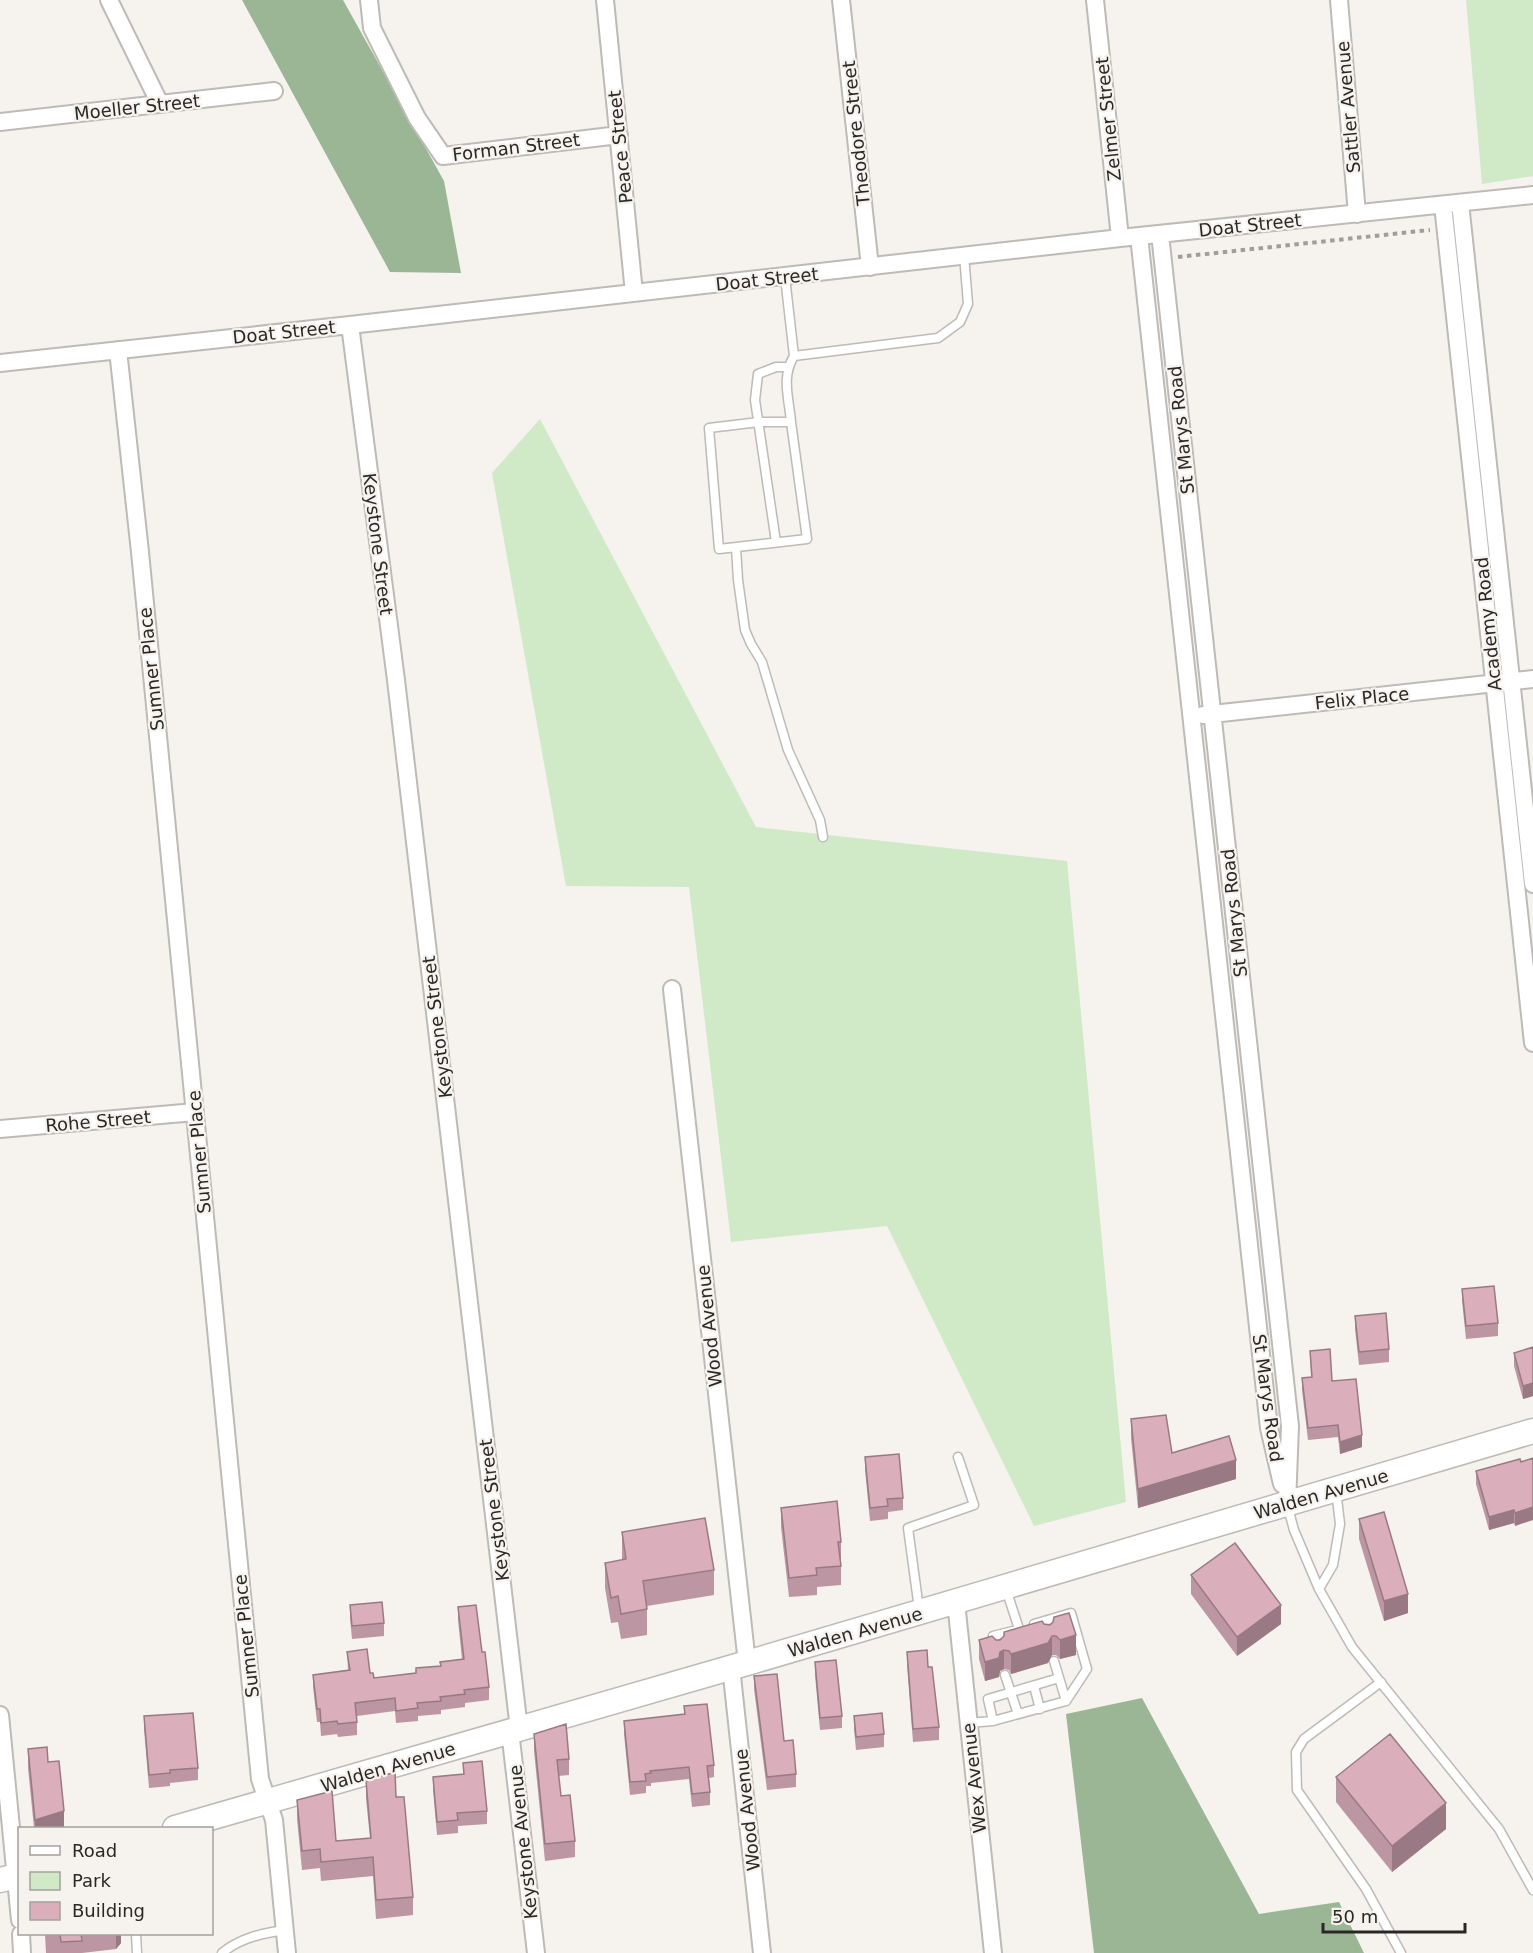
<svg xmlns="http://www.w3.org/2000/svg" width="1533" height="1953" font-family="'DejaVu Sans',sans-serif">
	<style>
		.green { fill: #d0eac8 }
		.forest { fill: #9bb694 }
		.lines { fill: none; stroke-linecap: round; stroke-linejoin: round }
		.lane-casing { stroke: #bebab5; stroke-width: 11 }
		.street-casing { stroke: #bebab5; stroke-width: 20 }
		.secondary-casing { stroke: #bebab5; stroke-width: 27 }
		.path { stroke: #a19e9a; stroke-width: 4; stroke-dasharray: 4.5 4.5; stroke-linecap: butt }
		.lane { stroke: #fff; stroke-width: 8 }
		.street { stroke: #fff; stroke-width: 16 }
		.secondary { stroke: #fff; stroke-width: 24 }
		.wall { fill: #bc96a2 }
		.shaded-wall { fill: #997a84 }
		.building { fill: #dbaebc; stroke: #997a84; stroke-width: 1.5 }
		.labels { text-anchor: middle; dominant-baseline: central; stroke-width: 4.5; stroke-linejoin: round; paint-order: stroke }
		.street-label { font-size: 18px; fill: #2a2826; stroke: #f6f2ed }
	</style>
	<rect width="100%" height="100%" fill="#f6f2ed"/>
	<path class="green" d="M1466 0H1533V176L1482 184Z
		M540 419 756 827 1067 861 1126 1502 1034 1526 887 1226 731 1242 689 887 566 886 492 473Z"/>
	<path class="forest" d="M242 0H343L444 181 461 273 390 272Z
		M1142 1698 1259 1914 1339 1902 1364 1953H1094L1066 1714Z"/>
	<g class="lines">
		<defs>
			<path id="lane" d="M785 277 794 356 938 338 960 322 968 304 964 255
				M791 422 807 539 719 549 709 428 759 422H791C789 398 781 377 794 356
				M776 542 755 400 758 374 776 367H787
				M736 547 738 580 745 630 751 644 762 662 788 750 820 820 823 837
				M1287 1504 1294 1530 1319 1589 1352 1647 1499 1829 1533 1890
				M1006 1589 1019 1629
				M1319 1589 1333 1565 1340 1524 1336 1490
				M919 1609 908 1528 974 1505 958 1457
				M1034 1624 1071 1613 1087 1669 1066 1701
				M996 1647 993 1636 1013 1631
				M1054 1661 1066 1701 993 1721 988 1699 1059 1678
				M1005 1675 1018 1714
				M1381 1682 1304 1739 1296 1752 1297 1790 1366 1889 1401 1953
				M1034 1686 1040 1709
				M968 1723 993 1721
				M136 1934 137 1953
				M222 1953C240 1938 263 1933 285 1930"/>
			<path id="street" d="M109 0 160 104
				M369 0 372 28 417 118 443 156 619 135
				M605 0 634 293
				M841 0 870 267
				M1095 0 1120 238
				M1339 0 1357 214
				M0 122 274 91
				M1460 203 1533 884
				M1443 205 1533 1043
				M1160 234 1290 1426 1287 1504
				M1139 236 1269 1428 1282 1484
				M350 325 396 680 519 1729
				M118 350 140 552 260 1779 274 1820 287 1953
				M0 363 350 325 1120 238 1533 195
				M1203 715 1533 679
				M672 989 747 1663
				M0 1129 195 1112
				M956 1602 993 1953
				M731 1667 762 1953
				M0 1715 20 1920
				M510 1731 536 1953
				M21 1934 22 1953"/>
			<path id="secondary" d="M175 1828 747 1663 1533 1431
				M0 1880 20 1875"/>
		</defs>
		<use href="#lane" class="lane-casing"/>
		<use href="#street" class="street-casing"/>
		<use href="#secondary" class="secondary-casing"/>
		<path class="path" d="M1178 257 1430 230"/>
		<use href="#lane" class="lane"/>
		<use href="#street" class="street"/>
		<use href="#secondary" class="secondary"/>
	</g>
	<path class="wall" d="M1462 1289 1498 1323V1336L1466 1339 1462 1301Z
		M1355 1316 1389 1349V1362L1359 1365 1355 1329Z
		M1533 1347V1396L1523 1399 1514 1366V1353Z
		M1310 1351 1332 1381 1362 1447 1340 1454 1338 1437 1308 1440 1302 1390V1378L1311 1377Z
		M1131 1419 1172 1453 1236 1479 1138 1508 1131 1438Z
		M865 1457 903 1498V1510L888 1512V1519L870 1521 865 1470Z
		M1521 1462 1515 1526 1514 1523 1489 1530 1476 1484V1471Z
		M781 1508 841 1542V1585L817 1587V1595L789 1597 781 1527Z
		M1359 1519 1408 1613 1384 1621 1359 1539Z
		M622 1532 714 1570V1595L647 1606V1635L621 1639 618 1622 611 1623 605 1588V1563L622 1560Z
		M1191 1575 1281 1624 1237 1656 1191 1594Z
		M350 1605 384 1623V1636L352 1639 350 1618Z
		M458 1607 482 1652 489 1687V1700L465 1703V1707L441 1710V1714L418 1716V1721L396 1723 395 1711 357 1716V1735L338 1737 337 1734 321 1736 320 1722H317L313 1687V1675L348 1670 347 1652 374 1678 416 1673V1668L440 1666 462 1659 458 1620Z
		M1044 1624 1076 1655 1060 1659 1056 1655H1052L1048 1663 1011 1674 1009 1670 1004 1669 1000 1671 999 1677 985 1681 979 1659V1640H1000L1004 1636Z
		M907 1652 928 1667 939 1727V1740L913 1742 907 1665Z
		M815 1662 842 1716V1728L820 1730 815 1675Z
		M754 1676 784 1741 796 1774V1787L767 1790 754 1689Z
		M684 1706 714 1765V1777L709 1778 710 1792V1805L692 1807 689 1779 651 1783V1786H646V1793L630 1795 624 1734V1721L684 1714Z
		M144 1716 198 1768V1780L170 1783V1786L149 1788 144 1729Z
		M854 1716 884 1734V1747L856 1750 854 1729Z
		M534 1734 569 1759V1775L558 1776 561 1796 575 1841V1857L545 1861 534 1751Z
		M28 1749 48 1762 64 1828H34L28 1768Z
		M463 1763 487 1811V1824L458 1826V1833L437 1835 433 1790V1777L463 1774Z
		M1336 1777 1446 1829 1392 1872 1336 1802Z
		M366 1781 396 1797 413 1897V1915L376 1919 373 1876 321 1881 320 1868 302 1870 297 1819V1800L336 1841 370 1838 366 1799Z
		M45 1934H121V1943L116 1949 82 1953H46Z"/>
	<path class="shaded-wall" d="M1533 1383V1396L1523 1399V1386Z
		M1362 1435V1447L1340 1454V1442Z
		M1236 1460V1479L1138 1508V1489Z
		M1533 1507V1520L1515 1526V1513Z
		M1514 1510V1523L1489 1530V1517Z
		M1408 1594V1613L1384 1621V1601Z
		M1281 1605V1624L1237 1656V1637Z
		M1076 1635V1655L1060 1659V1640Z
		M1052 1636V1655L1048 1663 1011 1674V1654Z
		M1004 1650V1669L1000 1671 999 1677 985 1681V1662Z
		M1446 1803V1829L1392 1872V1846Z
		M64 1811V1828H35V1820Z
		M116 1934H121V1943L116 1949Z"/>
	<path class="building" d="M1494 1286 1498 1323 1466 1326 1462 1289Z
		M1386 1313 1389 1349 1359 1352 1355 1316Z
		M1533 1347V1383L1523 1386 1514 1353Z
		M1330 1349 1332 1381 1356 1379 1362 1435 1340 1442 1338 1425 1308 1428 1302 1378 1312 1377 1310 1351Z
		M1166 1415 1172 1453 1229 1436 1236 1460 1138 1489 1131 1419Z
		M899 1454 903 1498 887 1499 888 1506 870 1508 865 1457Z
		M1533 1458V1507L1515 1513 1514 1510 1489 1517 1476 1471 1520 1459 1521 1462Z
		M837 1501 841 1542H838L841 1566 816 1568 817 1575 789 1578 781 1508Z
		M1384 1512 1408 1594 1384 1601 1359 1519Z
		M705 1518 714 1570 643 1581 647 1609 621 1614 618 1596 611 1598 605 1563 626 1559 622 1532Z
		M1235 1543 1281 1605 1237 1637 1191 1575Z
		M382 1602 384 1623 352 1626 350 1605Z
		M476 1605 482 1652H485L489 1687 464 1690 465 1694 440 1697 441 1701 417 1703 418 1708 396 1711 395 1698 355 1703 357 1722 338 1724 337 1721 321 1723 320 1709H317L313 1675 350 1670 347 1652 367 1649 370 1673H373L374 1678 416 1673V1668L441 1666 440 1662 464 1659 458 1607Z
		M1069 1613 1076 1635 1060 1640 1056 1636H1052L1048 1643 1011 1654 1009 1651 1004 1650 1000 1652 999 1658 985 1662 979 1640 992 1636 996 1640H1000L1004 1636V1632L1042 1621 1044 1624 1050 1625 1053 1622 1054 1617Z
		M927 1650 928 1667H932L939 1727 913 1729 907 1652Z
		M836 1660 842 1716 820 1718 815 1662Z
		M777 1674 784 1741 793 1740 796 1774 767 1777 754 1676Z
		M707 1704 714 1765 707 1766 710 1792 692 1794 689 1767 650 1771 651 1773 645 1774 646 1781 630 1782 624 1721 685 1714 684 1706Z
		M193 1713 198 1768 170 1770V1773L149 1775 144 1716Z
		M882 1713 884 1734 856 1737 854 1716Z
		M566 1724 569 1759 557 1760 561 1796 570 1795 575 1841 545 1844 534 1734Z
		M1390 1734 1446 1803 1392 1846 1336 1777Z
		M47 1747 48 1762 59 1761 64 1811 35 1820 28 1749Z
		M482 1761 487 1811 457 1813 458 1820 437 1822 433 1777 464 1774 463 1763Z
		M395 1772 396 1797H404L413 1897 376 1900 373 1857 321 1862 320 1849 302 1851 297 1800 332 1791 336 1841 371 1838 366 1781Z
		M60 1934H81L82 1941 61 1942Z"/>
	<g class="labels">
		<g class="street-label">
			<text transform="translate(137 107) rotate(-6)">Moeller Street</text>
			<text transform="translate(1348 107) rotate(-95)">Sattler Avenue</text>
			<text transform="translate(1108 119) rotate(-96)">Zelmer Street</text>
			<text transform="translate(856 133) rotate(-96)">Theodore Street</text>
			<text transform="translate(516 147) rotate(-7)">Forman Street</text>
			<text transform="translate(620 147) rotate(-96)">Peace Street</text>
			<text transform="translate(1250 225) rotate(-6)">Doat Street</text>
			<text transform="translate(767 279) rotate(-6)">Doat Street</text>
			<text transform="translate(284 332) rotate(-6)">Doat Street</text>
			<text transform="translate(1181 430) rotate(-96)">St Marys Road</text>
			<text transform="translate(378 544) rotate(83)">Keystone Street</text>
			<text transform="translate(1488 624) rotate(-96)">Academy Road</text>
			<text transform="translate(151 669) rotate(-96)">Sumner Place</text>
			<text transform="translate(1362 698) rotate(-6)">Felix Place</text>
			<text transform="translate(1234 913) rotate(-96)">St Marys Road</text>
			<text transform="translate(437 1027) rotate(-97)">Keystone Street</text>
			<text transform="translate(98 1121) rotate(-5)">Rohe Street</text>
			<text transform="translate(199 1152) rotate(-95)">Sumner Place</text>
			<text transform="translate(709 1326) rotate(-96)">Wood Avenue</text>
			<text transform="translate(1268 1398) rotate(82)">St Marys Road</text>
			<text transform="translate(1321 1494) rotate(-16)">Walden Avenue</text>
			<text transform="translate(494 1510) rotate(-97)">Keystone Street</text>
			<text transform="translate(855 1632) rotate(-16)">Walden Avenue</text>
			<text transform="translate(246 1636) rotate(-96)">Sumner Place</text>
			<text transform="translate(388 1767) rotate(-16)">Walden Avenue</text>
			<text transform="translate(974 1778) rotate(-96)">Wex Avenue</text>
			<text transform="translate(747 1810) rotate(-96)">Wood Avenue</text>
			<text transform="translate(523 1842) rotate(-96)">Keystone Avenue</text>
		</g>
	</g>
	<rect x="18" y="1827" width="195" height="108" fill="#f6f2ed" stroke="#a4a19d" stroke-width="1.5"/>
	<rect x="30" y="1846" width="30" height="9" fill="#ffffff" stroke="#a4a19d" stroke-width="1.5"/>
	<text x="72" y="1857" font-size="18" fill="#2a2826">Road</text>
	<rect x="30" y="1872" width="30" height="18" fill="#d0eac8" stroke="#a4a19d" stroke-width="1.5"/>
	<text x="72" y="1887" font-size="18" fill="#2a2826">Park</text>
	<rect x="30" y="1902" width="30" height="18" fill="#dbaebc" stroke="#a4a19d" stroke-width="1.5"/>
	<text x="72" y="1917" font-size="18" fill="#2a2826">Building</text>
	<path d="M1323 1923v9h142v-9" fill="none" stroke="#2a2826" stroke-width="3"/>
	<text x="1332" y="1923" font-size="18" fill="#2a2826" stroke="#f6f2ed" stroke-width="4.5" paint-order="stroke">50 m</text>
</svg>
